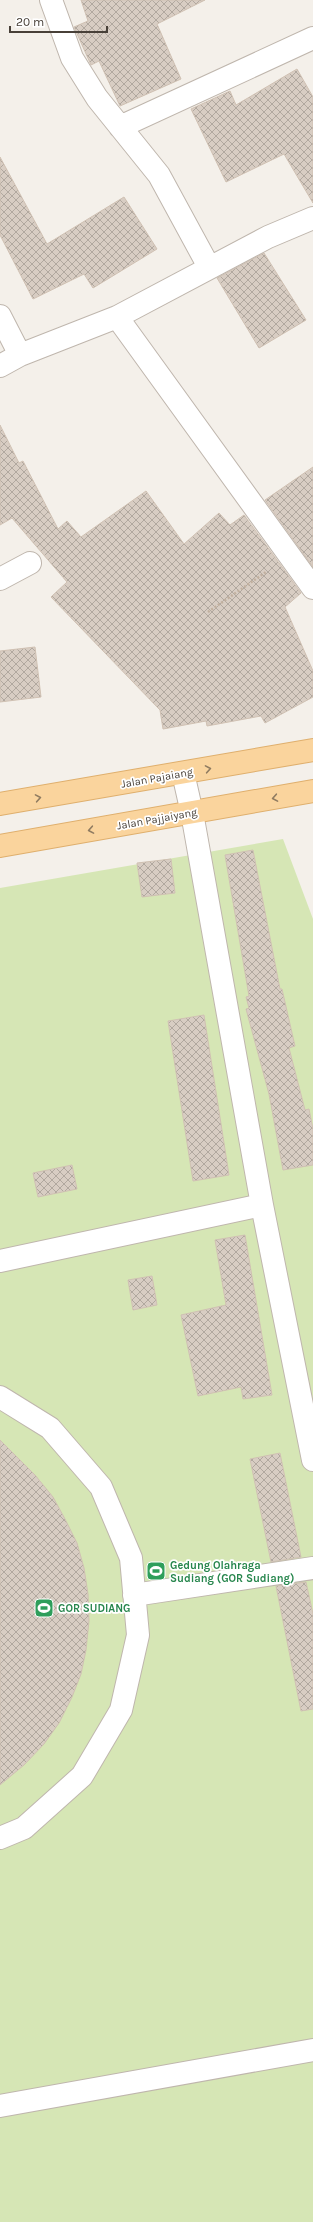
<svg xmlns="http://www.w3.org/2000/svg" width="313" height="2222" font-family="Karla,sans-serif">
	<style>
		.pitch { fill: #d6e6b5 }
		.building { fill: url(#building-cross-hatch); stroke: #d0c1b3 }
		.lines { fill: none; stroke-linecap: round; stroke-linejoin: round }
		.minor-casing { stroke: #bfb6ad; stroke-width: 24 }
		.major-casing { stroke: #dfaf6d; stroke-width: 24 }
		.path { stroke: #c1b09f; stroke-width: 2.5; stroke-dasharray: 2 2; stroke-linecap: butt }
		.minor { stroke: #fff; stroke-width: 22 }
		.major { stroke: #fad49d; stroke-width: 22 }
		.oneway { stroke: #8f7b60 }
		.labels { text-anchor: middle; dominant-baseline: central; stroke-width: 3.5; stroke-linejoin: round; paint-order: stroke }
		.street-label { font-size: 11px; fill: #484038; stroke: #fff }
		.leisure-label { font-size: 11px; font-weight: bold; fill: #27864d; stroke: #fff; text-anchor: start }
	</style>
	<defs>
		<pattern id="building-cross-hatch" width="8" height="8" patternUnits="userSpaceOnUse"><rect width="8" height="8" fill="#d8cdc3"/><path d="M0 0l8 8M0 8l8-8" fill="none" stroke="#b1a89f"/></pattern>
	</defs>
	<rect width="100%" height="100%" fill="#f4f0ea"/>
	<path class="pitch" d="M283 839 313 919V2222H0V888Z"/>
	<path class="building" d="M81 0H205L157 24 181 79 120 106 99 61 91 65 74 27 88 21Z
		M297 69 313 97V203L284 154 226 182 191 109 230 91 236 105Z
		M0 157 47 244 124 197 157 249 93 288 84 274 33 299 0 235Z
		M264 253 306 320 259 348 217 278Z
		M0 425 19 463 23 461 58 529 67 521 81 537 146 491 184 544 219 513 230 525 244 515 301 593 285 607 313 671V697L265 723 261 716 207 726 206 721 163 729 160 710 51 597 67 582 12 518 0 525Z
		M313 467V567L265 500Z
		M35 647 41 697 0 702V651Z
		M253 850 280 989H282L295 1046 289 1048 305 1110 309 1109 313 1129V1165L283 1170 269 1094 246 1009 249 1008 246 997 249 996 225 855Z
		M171 859 175 893 142 897 137 863Z
		M204 1015 229 1175 193 1181 168 1021Z
		M72 1165 77 1189 38 1197 33 1173Z
		M245 1235 272 1395 243 1399 241 1387 198 1396 181 1315 226 1305 215 1240Z
		M152 1276 157 1305 133 1310 128 1280Z
		M0 1440 35 1475 53 1497 65 1519 77 1543 84 1568 88 1594 89 1621 86 1650 81 1674 72 1697 59 1723 44 1744 24 1765 0 1785Z
		M280 1453 301 1557 271 1562 250 1459Z
		M306 1582 313 1614V1709L301 1711 276 1586Z"/>
	<g class="lines">
		<defs>
			<path id="minor" d="M51 0 72 58 97 98 159 175 209 267
				M120 127 313 38
				M0 316 20 355
				M117 317 313 588
				M0 366 20 355 117 317 268 237 313 218
				M0 579 30 563
				M183 773 192 813 262 1205 313 1460
				M0 1261 262 1205
				M0 1397 50 1428 101 1487 131 1558 138 1635 121 1710 82 1776 24 1828 0 1838
				M134 1595 313 1568
				M0 2106 313 2050"/>
			<path id="major" d="M0 804 313 750
				M0 846 313 791"/>
		</defs>
		<use href="#minor" class="minor-casing"/>
		<use href="#major" class="major-casing"/>
		<path class="path" d="M208 612 266 572"/>
		<use href="#minor" class="minor"/>
		<use href="#major" class="major"/>
	</g>
	<defs><path id="oneway-chevron" d="M-2-3.5L2.5 0L-2 3.5" fill="none" stroke-width="1.6" stroke-linecap="round" stroke-linejoin="round"/></defs>
	<g class="oneway">
		<use href="#oneway-chevron" transform="translate(208 769) rotate(-10)"/>
		<use href="#oneway-chevron" transform="translate(38 798) rotate(-10)"/>
		<use href="#oneway-chevron" transform="translate(275 798) rotate(170)"/>
		<use href="#oneway-chevron" transform="translate(91 830) rotate(170)"/>
	</g>
	<defs>
		<symbol id="stadium-square" viewBox="-11 -11 22 22"><rect x="-9" y="-9" width="18" height="18" rx="4" fill="#2e9e5b" stroke="#fff"/><path d="M0-5a6.5 5 0 1 0 0 10a6.5 5 0 1 0 0-10ZM-3.5-1.8h7v3.6h-7Z" fill="#fff"/></symbol>
	</defs>
	<g fill-rule="evenodd">
		<use href="#stadium-square" x="145" y="1560" width="22" height="22"/>
		<use href="#stadium-square" x="33" y="1597" width="22" height="22"/>
	</g>
	<g class="labels">
		<g class="street-label">
			<text transform="translate(157 778) rotate(-10)">Jalan Pajaiang</text>
			<text transform="translate(157 819) rotate(-10)">Jalan Pajjaiyang</text>
		</g>
		<g class="leisure-label">
			<text x="170" y="1565">Gedung Olahraga<tspan x="170" dy="13">Sudiang (GOR Sudiang)</tspan></text>
			<text x="58" y="1608">GOR SUDIANG</text>
		</g>
	</g>
	<path d="M10 26v6h97v-6" fill="none" stroke="#484038" stroke-width="2"/>
	<text x="16" y="26" font-size="12" fill="#484038" stroke="#ffffff" stroke-width="3" paint-order="stroke">20 m</text>
</svg>
